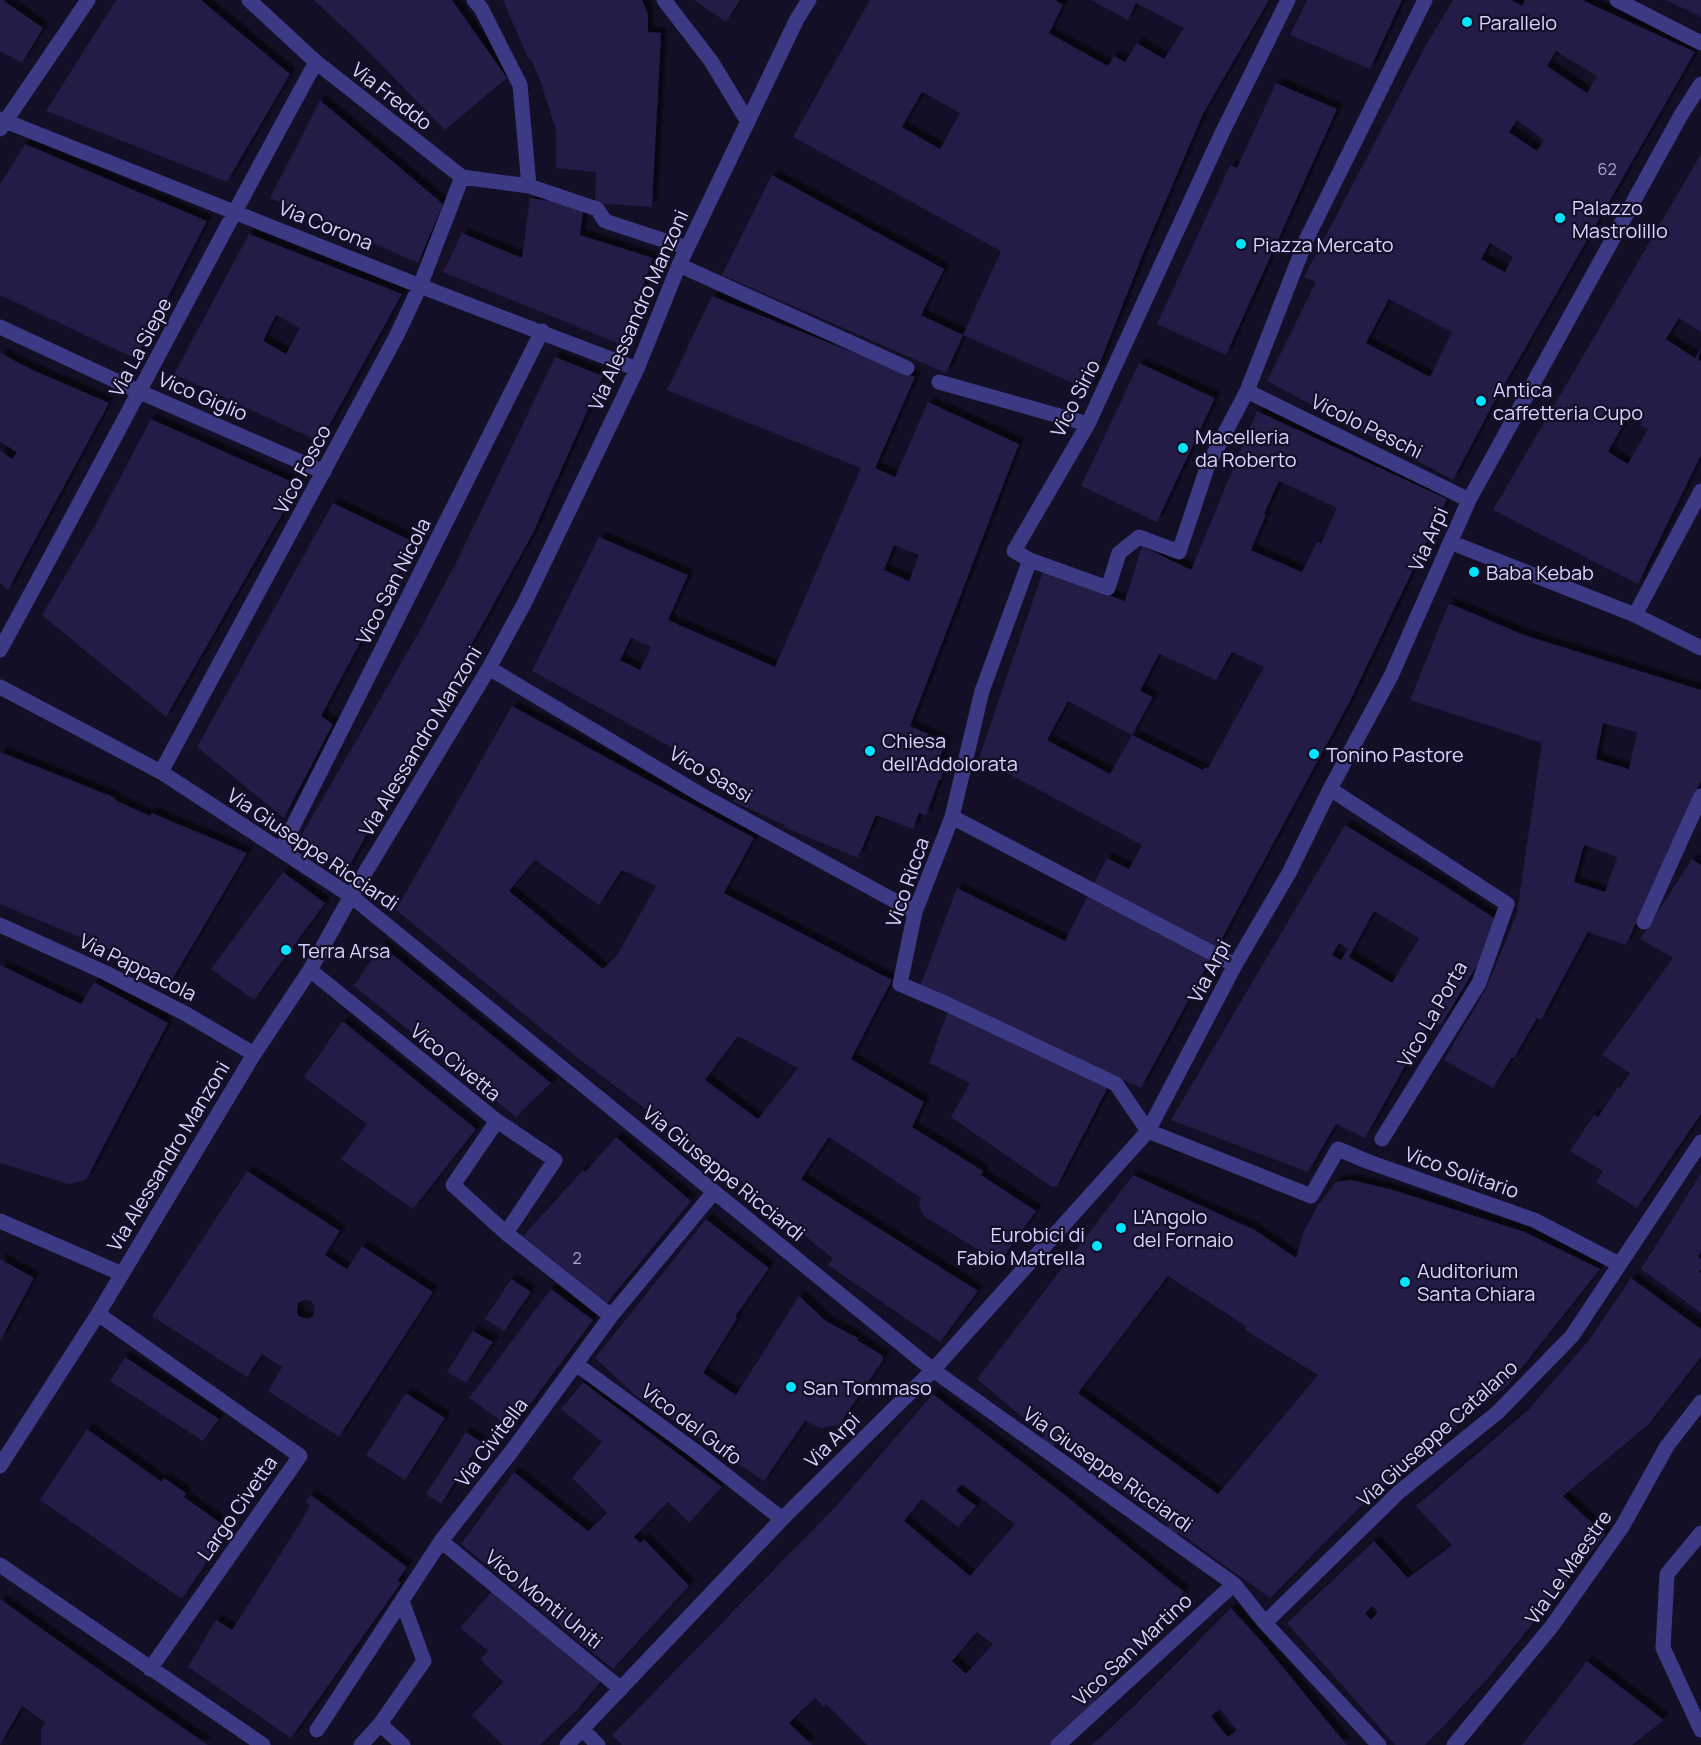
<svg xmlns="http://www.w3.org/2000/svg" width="1701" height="1745" font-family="Manrope,sans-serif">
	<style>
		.building { fill: #241b47; fill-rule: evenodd; filter: url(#shadow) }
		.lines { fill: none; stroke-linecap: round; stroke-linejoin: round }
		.street { stroke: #3d3a85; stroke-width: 15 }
		.poi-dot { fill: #00e5ff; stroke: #130f26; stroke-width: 2 }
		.labels { text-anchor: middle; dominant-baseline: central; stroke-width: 4.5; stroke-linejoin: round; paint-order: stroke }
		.number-label { font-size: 16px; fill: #aca6d1 }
		.poi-label { font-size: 20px; fill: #d9d4ff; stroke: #130f26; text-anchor: start }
		.street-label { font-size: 20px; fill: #d9d4ff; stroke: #130f26 }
	</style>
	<defs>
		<filter id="shadow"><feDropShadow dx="5.5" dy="-5.5" stdDeviation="1.5" flood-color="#0009"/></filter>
	</defs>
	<rect width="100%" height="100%" fill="#130f26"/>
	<path class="building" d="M0 0H3L43 28 22 63 0 51Z
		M116 0H201L290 74 227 182 46 111Z
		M314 0H452L507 78 445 130 362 45Z
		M503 0H642L648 14V32L661 33 652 207 595 203 596 172 556 168V130L540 80 531 59 528 58Z
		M694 0H740L726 22Z
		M870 0H1055L1063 5 1049 33 1108 66 1114 56 1125 62 1137 43 1164 59 1184 28 1136 3 1128 20 1091 0H1269L1203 114 1145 249 1089 390 963 335 1001 251 793 137ZM922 92 960 113 940 149 902 127Z
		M1307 0H1402L1370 69 1290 35Z
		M1453 0H1512L1522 6 1525 0H1582L1695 52 1492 406 1453 480 1267 381 1316 282 1304 277 1426 45ZM1556 51 1597 76 1587 93 1547 66ZM1517 120 1544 140 1537 151 1509 132ZM1490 243 1513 257 1505 272 1481 259ZM1389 299 1452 332 1430 377 1366 343Z
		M1666 0H1701V17Z
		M1276 83 1337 109 1226 355 1157 324 1230 165 1237 168Z
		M320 100 443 204 418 263 270 198Z
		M25 144 207 221 136 359 0 295V184Z
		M1701 154V332L1679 318 1666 339 1695 358 1701 348 1698 360 1701 361V455L1638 584 1493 510ZM1628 416 1642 423 1640 425 1648 429 1628 464 1608 452Z
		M772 175 944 269 921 315 963 335 946 373 722 275Z
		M530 198 584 206 580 235 653 258 622 345 443 272 462 233 522 258Z
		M249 234 402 294 320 442 174 374ZM276 315 300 328 286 354 263 341Z
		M712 296 915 377 875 468 895 477 928 402 1019 444 910 726 946 742 939 760 945 761 941 780H939L926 816 919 813 913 829 876 815 858 858 784 827 785 825 734 802 742 786 532 671 599 537 688 575 668 620 775 667 861 468 667 390ZM894 545 919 555 909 581 884 570ZM631 638 651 647 640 670 620 660Z
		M0 353 33 370 109 403 8 590 0 583V450L12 459 17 452 0 442Z
		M555 357 603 376 533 533 347 870 301 836 419 632 457 561Z
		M1139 363 1215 398 1157 522 1081 486Z
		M1257 411 1447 499 1349 703 1141 1088 920 987 957 888 1065 941 1107 858 1129 869 1142 845 979 758 1043 571 1125 601 1142 546 1191 570ZM1279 481 1337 508 1321 543 1317 542 1302 572 1251 550 1266 515 1264 514ZM1232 652 1264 667 1208 768 1205 767 1203 770 1132 735 1110 774 1047 740 1068 701 1132 735 1153 697 1140 691 1159 654 1216 680Z
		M151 419 299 485 166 717 42 615 94 527Z
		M333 503 414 542 321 716 333 724 284 818 197 747Z
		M1451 604 1524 635 1701 690V781L1626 945 1588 932 1541 1020 1537 1018 1514 1058 1512 1057 1493 1088 1444 1060 1486 989 1517 913 1542 743 1410 700 1448 605ZM1603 723 1637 732 1629 769 1596 759ZM1584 845 1617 857 1605 892 1574 882Z
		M512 706 754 838 724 893 892 980 851 1059 924 1102 912 1127 983 1171 981 1175 1036 1211 999 1263 924 1216 919 1206 921 1198 829 1137 801 1179 978 1291 940 1342 828 1265 833 1259 728 1171 574 1055 396 910ZM535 860 599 905 622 870 656 886 617 955 603 969 509 891ZM738 1036 798 1068 758 1119 705 1080Z
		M0 752 116 798 115 800 150 816 152 813 247 853 166 990 122 963 125 956 0 904Z
		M1345 825 1445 886 1494 918 1478 964 1441 1025 1430 1021 1365 1138 1336 1124 1308 1172 1171 1120ZM1374 911 1419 938 1392 983 1349 957ZM1339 943 1348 949 1341 960 1332 955Z
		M1692 859 1701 865V1114L1637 1208 1596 1182 1603 1171 1570 1151 1594 1115 1598 1117 1618 1087 1620 1088 1630 1073 1602 1055 1673 958 1640 939Z
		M283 872 325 903 254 1000 211 969Z
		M381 945 551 1083 516 1117 354 986Z
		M0 965 81 1004 94 982 168 1023 86 1180 69 1184 0 1163Z
		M948 1011 1106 1086 1107 1089 1057 1186 1052 1187 951 1117 970 1083 929 1063Z
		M344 1022 476 1129 413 1209 341 1159 367 1124 304 1077 341 1023Z
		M616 1137 691 1201 607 1303 523 1236 583 1170 585 1172Z
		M247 1171 340 1231 325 1255 345 1268 347 1269 362 1246 433 1292 339 1437 268 1391 282 1367 262 1354 247 1377 152 1316ZM304 1300 311 1301 315 1306 313 1316 308 1319 298 1316 297 1312 298 1303Z
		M1701 1173V1252L1698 1257 1701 1259V1269L1699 1272 1701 1273V1313L1641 1269Z
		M1133 1175 1255 1230 1296 1258 1303 1233 1318 1205 1336 1182 1351 1180 1390 1189 1525 1232 1600 1269 1509 1384 1379 1488 1270 1598 1178 1532 1177 1535 1166 1527 1168 1524 1056 1443 1053 1446 1042 1439 1045 1436 977 1379ZM1168 1276 1246 1326 1245 1330 1318 1375 1218 1494 1078 1393Z
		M706 1219 769 1268 735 1317 737 1319 703 1373 736 1395 799 1296 827 1322 858 1338 857 1340 883 1356V1360L839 1425 821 1428 805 1421 764 1481 635 1395 595 1358Z
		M0 1259 34 1278 0 1341Z
		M1631 1278 1701 1329V1357L1649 1424 1563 1496 1605 1535 1491 1675 1442 1728 1425 1745H1395L1287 1623 1374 1541 1408 1578 1452 1545 1416 1506 1529 1409 1589 1340ZM1373 1606 1378 1612 1371 1620 1365 1613Z
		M511 1279 531 1292 504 1331 485 1319Z
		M551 1289 593 1320 512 1429 469 1398Z
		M473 1331 493 1342 466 1383 447 1372Z
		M125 1357 219 1419 203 1441 110 1381Z
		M583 1382 722 1487 689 1523 668 1502 634 1537 640 1543 644 1539 689 1586 613 1669 461 1544 514 1472 588 1531 607 1513 572 1478 602 1442 561 1409Z
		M406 1393 445 1418 405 1480 366 1455Z
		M933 1394 1065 1495 1184 1592 1136 1653 1079 1719 1054 1745H867L826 1704 824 1707 815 1698 789 1723 812 1745H622L612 1735 836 1506ZM962 1484 1015 1524 970 1576 904 1521 922 1499 958 1527 976 1506 956 1491ZM977 1632 993 1644 966 1674 952 1661Z
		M87 1429 162 1482 164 1478 186 1493 184 1497 229 1529 182 1599 40 1500Z
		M466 1432 481 1442 441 1504 426 1494Z
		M311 1495 407 1567 398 1580 401 1583 291 1738 188 1667 216 1620 232 1630 302 1520 310 1505 305 1502Z
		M493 1590 601 1681 578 1709 540 1745H503L472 1715 503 1682 480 1659 488 1651 460 1628Z
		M0 1599 107 1675 208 1745H41V1729L45 1722 22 1706 0 1745Z
		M1231 1608 1262 1642 1347 1745H1092L1136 1704ZM1220 1709 1237 1730 1228 1737 1211 1716Z
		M1587 1661 1664 1720 1632 1745H1522Z"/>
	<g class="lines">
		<path class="street" d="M249 0 316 62 462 177 529 186
			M474 0 481 8 520 85 529 186 597 209 605 221 687 248
			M664 0 711 61 748 122
			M1617 0 1701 43
			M0 119 420 286 637 369
			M0 129 88 0
			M679 265 907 368
			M0 327 140 392 324 472
			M939 382 1088 424
			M1247 391 1469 500
			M1450 542 1635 615 1701 648
			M1030 560 1108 588 1119 553 1139 537 1179 552 1208 465 1247 391 1307 238 1425 0
			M1635 615 1701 491
			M0 650C107 455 209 257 316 62
			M489 668 703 796 915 912
			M0 687 161 772 351 896 933 1370 1234 1584 1265 1623 1379 1745
			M161 772 396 337 420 286 462 177
			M1330 789 1507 904 1479 983 1382 1139
			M952 817 982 691 1030 560 1014 551 1088 424 1222 133 1288 0
			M281 850 542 331
			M1644 922 1701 796
			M0 925 106 973 186 1014 254 1054
			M1235 965 952 817 915 912 900 984 949 1005 1116 1084 1148 1131 1311 1196 1338 1149 1369 1162 1534 1220 1619 1264
			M310 970 497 1121 453 1185 506 1233 611 1316
			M497 1121 555 1160 506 1233
			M0 1221 122 1274
			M98 1314 300 1456 150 1669
			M576 1364 695 1451 782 1519
			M0 1466 98 1314 254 1054 310 970 351 896 489 668 525 602 637 369 679 265 797 19 809 0
			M1701 1533 1667 1574 1663 1648 1701 1730
			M441 1541 621 1689
			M0 1565 263 1745
			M1265 1623 1399 1492 1498 1412 1572 1336 1701 1142
			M380 1724 424 1661 402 1601
			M582 1729 598 1745
			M317 1730 441 1541 511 1452 611 1316 714 1192
			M361 1745 380 1724 403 1745
			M567 1745 782 1519 933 1370 1148 1131 1235 965 1289 873 1330 789 1391 676 1469 500 1681 115 1701 84
			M1058 1745 1234 1584
			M1454 1745 1552 1626 1622 1527 1667 1446 1701 1402"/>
	</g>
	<g class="poi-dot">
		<circle cx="1467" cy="22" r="6"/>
		<circle cx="1560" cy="218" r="6"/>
		<circle cx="1241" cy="244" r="6"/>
		<circle cx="1481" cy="401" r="6"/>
		<circle cx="1183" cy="448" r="6"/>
		<circle cx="1474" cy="572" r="6"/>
		<circle cx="870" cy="751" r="6"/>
		<circle cx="1314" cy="754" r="6"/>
		<circle cx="286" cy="950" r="6"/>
		<circle cx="1121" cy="1228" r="6"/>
		<circle cx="1097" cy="1246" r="6"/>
		<circle cx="1405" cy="1282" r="6"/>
		<circle cx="791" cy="1387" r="6"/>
	</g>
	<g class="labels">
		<g class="number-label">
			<text x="1607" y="169">62</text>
			<text x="577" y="1258">2</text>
		</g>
		<g class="poi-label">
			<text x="1479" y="22">Parallelo</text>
			<text x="1572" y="207">Palazzo<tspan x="1572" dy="23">Mastrolillo</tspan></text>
			<text x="1253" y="244">Piazza Mercato</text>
			<text x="1493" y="389">Antica<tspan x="1493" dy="23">caffetteria Cupo</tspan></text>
			<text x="1195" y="436">Macelleria<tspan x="1195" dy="23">da Roberto</tspan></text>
			<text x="1486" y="572">Baba Kebab</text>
			<text x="882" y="740">Chiesa<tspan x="882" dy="23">dell'Addolorata</tspan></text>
			<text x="1326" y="754">Tonino Pastore</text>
			<text x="298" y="950">Terra Arsa</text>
			<text x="1133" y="1216">L'Angolo<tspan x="1133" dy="23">del Fornaio</tspan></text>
			<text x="1085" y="1234" text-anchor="end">Eurobici di<tspan x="1085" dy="23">Fabio Matrella</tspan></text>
			<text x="1417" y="1270">Auditorium<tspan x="1417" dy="23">Santa Chiara</tspan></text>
			<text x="803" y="1387">San Tommaso</text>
		</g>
		<g class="street-label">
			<text transform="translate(392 96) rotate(38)">Via Freddo</text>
			<text transform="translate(326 225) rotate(22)">Via Corona</text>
			<text transform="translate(638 310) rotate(-66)">Via Alessandro Manzoni</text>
			<text transform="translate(140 347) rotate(-62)">Via La Siepe</text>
			<text transform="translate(203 396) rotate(23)">Vico Giglio</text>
			<text transform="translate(1075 398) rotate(-63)">Vico Sirio</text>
			<text transform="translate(1367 426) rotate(26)">Vicolo Peschi</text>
			<text transform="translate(302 469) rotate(-62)">Vico Fosco</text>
			<text transform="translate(1428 539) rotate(-66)">Via Arpi</text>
			<text transform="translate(393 581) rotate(-63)">Vico San Nicola</text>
			<text transform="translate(420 741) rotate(-59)">Via Alessandro Manzoni</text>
			<text transform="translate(711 774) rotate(30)">Vico Sassi</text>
			<text transform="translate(313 849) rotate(34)">Via Giuseppe Ricciardi</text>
			<text transform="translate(907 882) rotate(-71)">Vico Ricca</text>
			<text transform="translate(138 967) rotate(26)">Via Pappacola</text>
			<text transform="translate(1209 971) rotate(-62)">Via Arpi</text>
			<text transform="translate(1432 1014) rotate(-60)">Vico La Porta</text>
			<text transform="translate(456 1062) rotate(39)">Vico Civetta</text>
			<text transform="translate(168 1156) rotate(-59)">Via Alessandro Manzoni</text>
			<text transform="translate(1462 1172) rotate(19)">Vico Solitario</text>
			<text transform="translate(724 1173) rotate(39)">Via Giuseppe Ricciardi</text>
			<text transform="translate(692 1424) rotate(37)">Vico del Gufo</text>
			<text transform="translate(1437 1433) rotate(-42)">Via Giuseppe Catalano</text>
			<text transform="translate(832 1440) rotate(-45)">Via Arpi</text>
			<text transform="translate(491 1442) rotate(-53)">Via Civitella</text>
			<text transform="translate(1108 1469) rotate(35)">Via Giuseppe Ricciardi</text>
			<text transform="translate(237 1508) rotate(-55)">Largo Civetta</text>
			<text transform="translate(1568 1567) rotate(-55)">Via Le Maestre</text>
			<text transform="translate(544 1599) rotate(39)">Vico Monti Uniti</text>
			<text transform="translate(1132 1649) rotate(-43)">Vico San Martino</text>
		</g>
	</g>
</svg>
